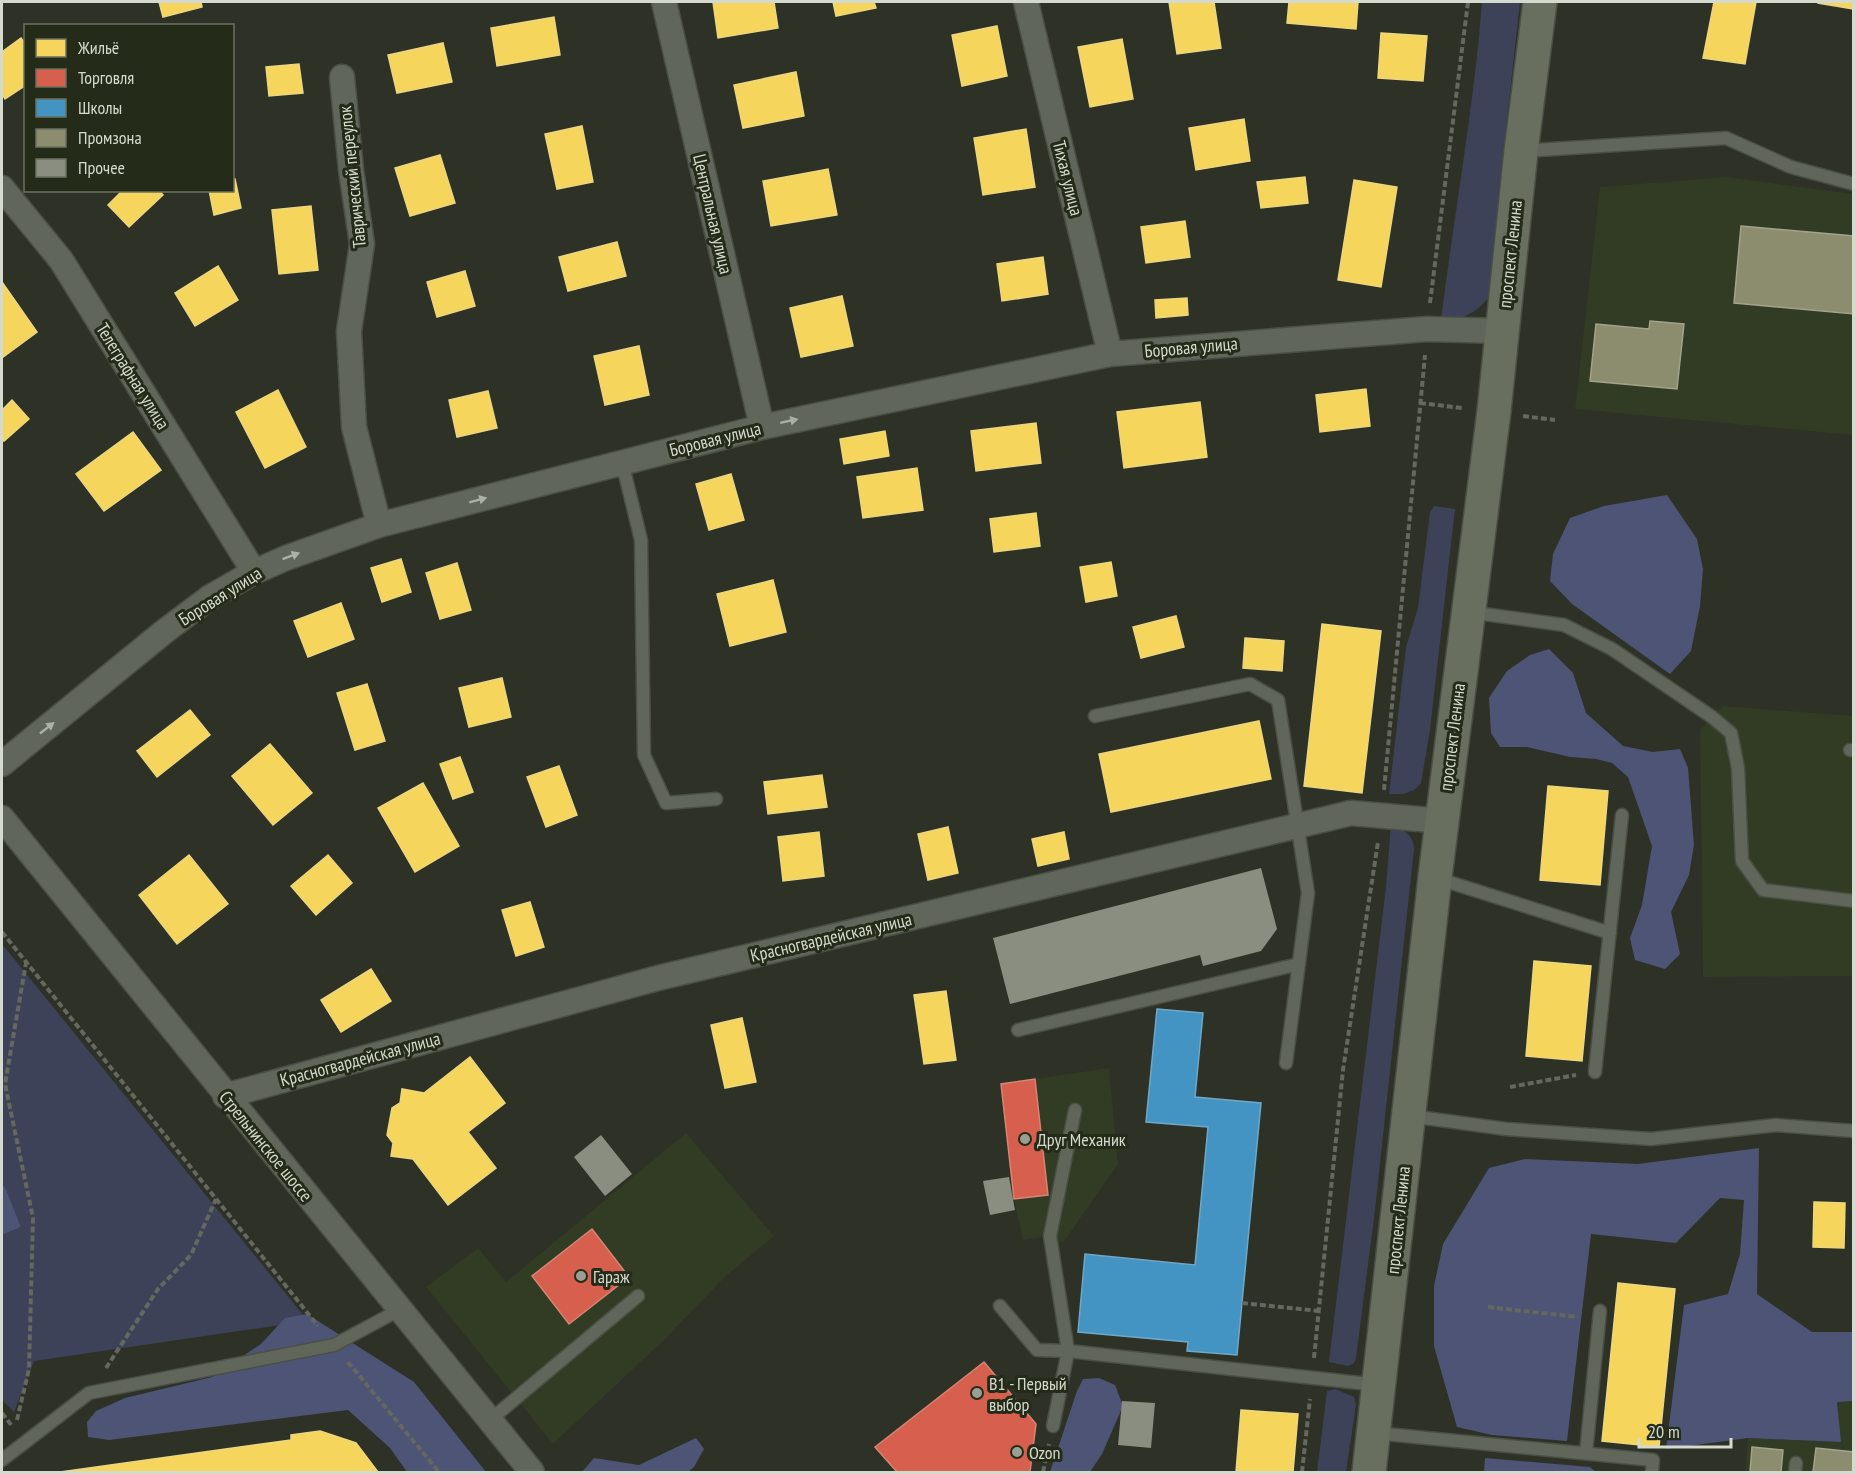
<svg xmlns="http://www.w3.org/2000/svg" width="1855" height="1474" font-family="'PT Sans Narrow',sans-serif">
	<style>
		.built { fill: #323b23 }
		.green { fill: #3d4258 }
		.forest { fill: #4e5475 }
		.homes { fill: #f6d55c; stroke: #ecd67e; stroke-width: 1.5 }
		.shops { fill: #d6604d; stroke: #d68574; stroke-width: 1.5 }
		.schools { fill: #4393c3; stroke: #6fa8c6; stroke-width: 1.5 }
		.industry { fill: #8c8c6e; stroke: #a2a38b; stroke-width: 1.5 }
		.building { fill: #898e81 }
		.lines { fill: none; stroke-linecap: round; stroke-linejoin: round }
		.lane-casing { stroke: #4a4f45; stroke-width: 15 }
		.street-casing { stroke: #4a4f45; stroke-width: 27 }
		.primary-casing { stroke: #4a4f45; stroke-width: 36 }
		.path { stroke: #64685e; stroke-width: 4; stroke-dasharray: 6 3; stroke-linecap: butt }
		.lane { stroke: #61665a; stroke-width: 12 }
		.street { stroke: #61665a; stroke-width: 24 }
		.primary { stroke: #696f5f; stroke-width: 33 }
		.oneway { fill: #acb1a5 }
		.poi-dot { fill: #9a9f93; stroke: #242b18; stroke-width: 2 }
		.labels { text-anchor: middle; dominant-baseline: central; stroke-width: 6; stroke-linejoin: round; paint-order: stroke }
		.street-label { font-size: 18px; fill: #d5dace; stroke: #242b18 }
		.poi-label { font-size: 18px; fill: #d5dace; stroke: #242b18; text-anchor: start }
	</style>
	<rect width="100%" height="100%" fill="#2d3126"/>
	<path class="built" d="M1727 177 1853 194V435L1575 409 1600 187Z
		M1723 706 1853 716V976L1703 977 1700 730Z
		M1109 1068 1118 1164 1063 1243 1050 1236 1023 1240 1014 1199 1001 1084Z
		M686 1133 774 1236 725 1277 662 1342 553 1444 426 1287 478 1248 506 1282Z
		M1853 1401V1472H1745L1748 1438 1840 1442 1837 1402Z"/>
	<path class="green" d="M1482 2H1520L1499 190 1491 295C1477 312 1463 321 1441 320 1454 214 1474 108 1482 2Z
		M1434 506 1455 509 1430 730 1421 783 1414 790 1403 794H1389L1406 647 1418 608 1430 512Z
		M1391 824C1403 831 1414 834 1414 849L1375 1210 1356 1358 1354 1363 1348 1366 1329 1362 1386 887Z
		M2 944 308 1321 34 1361 14 1412 2 1400V1235L21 1227 6 1189 2 1184Z
		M1335 1389 1354 1397 1356 1405 1346 1472H1317L1327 1391Z"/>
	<path class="forest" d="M1667 495 1697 539 1703 569 1700 606 1691 651 1670 674 1572 604 1550 581 1553 554 1570 518 1604 506Z
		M1549 649 1573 673 1586 713 1623 746 1653 752 1680 749 1688 768 1694 845 1689 875 1671 912 1680 954 1665 969 1635 960 1630 938 1642 905 1652 846 1628 777 1612 763 1596 759 1570 757 1527 747H1500L1491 733 1489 698 1507 671 1530 655Z
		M1759 1148 1757 1294 1812 1332H1853V1401L1837 1402 1841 1442 1748 1438 1666 1449 1684 1305 1728 1294 1740 1254 1744 1200 1720 1198 1676 1243 1591 1234 1567 1441 1492 1435 1457 1427 1434 1346V1286L1443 1244 1489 1168 1525 1159 1638 1164Z
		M2 1184 6 1189 21 1227 2 1235Z
		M307 1314 414 1382 486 1472H407L390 1448 348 1410 109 1440 88 1437 87 1422 96 1411 125 1398 212 1377 261 1344 285 1318Z
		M1099 1378 1115 1385 1123 1406 1102 1454 1090 1472H1050L1077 1391 1083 1379Z
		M696 1438 704 1449 694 1467 688 1472H582L594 1458 639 1465Z
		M1485 1458 1590 1467 1596 1472H1484Z"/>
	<path class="homes" d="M159 2H201L202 7 163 17Z
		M713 2H774L778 28 718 38Z
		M833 2H874L876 8 836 16Z
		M1169 2H1214L1221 48 1177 54Z
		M1289 2H1358L1356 29 1287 23Z
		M1714 2H1756L1745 64 1703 58Z
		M1818 2H1854V9L1818 3Z
		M554 17 560 55 497 66 491 28Z
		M997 26 1007 76 962 86 952 35Z
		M1381 33 1427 36 1423 81 1378 78Z
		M21 38 26 45V85L5 99 2 94V52Z
		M1122 39 1133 99 1090 107 1078 47Z
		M443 43 452 82 397 93 388 55Z
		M299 64 303 93 269 96 266 67Z
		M796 72 804 116 743 128 734 85Z
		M1244 119 1250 161 1196 170 1189 128Z
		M582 126 593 182 557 189 545 134Z
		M1026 129 1035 187 983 195 974 138Z
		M440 155 455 203 410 216 395 168Z
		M828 169 837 215 771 226 763 181Z
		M1305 177 1308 203 1261 208 1257 182Z
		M235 179 241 208 214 215 209 190H232V180Z
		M1354 180 1397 187 1381 287 1338 280Z
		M123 190H159L163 195 129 227 108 205Z
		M311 206 318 270 279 274 272 210Z
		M1185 221 1190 257 1146 263 1141 227Z
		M617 242 626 276 568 291 559 257Z
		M1043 257 1048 294 1002 301 997 264Z
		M218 266 238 300 195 326 175 293Z
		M465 271 475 306 437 317 427 282Z
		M2 282 37 332 3 357 2 355Z
		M842 296 853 346 801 357 790 308Z
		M1187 298 1188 315 1156 318 1155 300Z
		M639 346 649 395 605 405 594 356Z
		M1366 389 1370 426 1320 432 1316 395Z
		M278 390 306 447 265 468 236 412Z
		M488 391 497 428 457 437 449 400Z
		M12 400 29 419 4 441 2 438V410Z
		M1200 402 1207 457 1124 468 1117 412Z
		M1036 423 1041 463 976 471 971 431Z
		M885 431 889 456 844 464 840 439Z
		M133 432 161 470 104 511 76 474Z
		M917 468 923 510 863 518 857 477Z
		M731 474 744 520 709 530 696 484Z
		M1036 513 1040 546 994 552 990 519Z
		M401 559 411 592 382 602 371 568Z
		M1111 562 1117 596 1086 602 1080 567Z
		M457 563 471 610 440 619 426 573Z
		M773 580 786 632 730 646 717 594Z
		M341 603 354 639 308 657 294 621Z
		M1176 616 1184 647 1141 658 1133 627Z
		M1322 624 1381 631 1362 793 1304 786Z
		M1245 638 1284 641 1282 671 1243 668Z
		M502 678 511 717 469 727 459 688Z
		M367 684 385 741 355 750 337 693Z
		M190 710 210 735 157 777 137 751Z
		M1259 721 1271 779 1111 812 1099 754Z
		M270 744 312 793 273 825 232 776Z
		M460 757 473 792 453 799 440 764Z
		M559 766 577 815 546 827 527 777Z
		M822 775 827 807 768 814 764 782Z
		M423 783 459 846 415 872 378 808Z
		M1548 786 1608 791 1600 885 1540 880Z
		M948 827 958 873 928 880 918 834Z
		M819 832 824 876 783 881 778 837Z
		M1064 832 1069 859 1038 866 1032 839Z
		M189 855 228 904 177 944 139 895Z
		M328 855 352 883 316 915 291 886Z
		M530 902 544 947 516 956 502 910Z
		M1534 961 1591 966 1582 1061 1526 1056Z
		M371 969 391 1001 341 1032 321 1000Z
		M946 991 956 1060 924 1064 914 995Z
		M742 1018 756 1082 725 1088 711 1025Z
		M470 1057 505 1103 468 1132 496 1168 448 1205 413 1159 391 1156 393 1143 387 1135 392 1108 400 1103 402 1089 424 1093Z
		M1814 1202 1845 1203 1844 1248 1813 1247Z
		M1618 1283 1675 1289 1659 1447 1602 1441Z
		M1241 1410 1298 1414 1293 1472H1236Z
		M320 1431 356 1443 378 1472H60L291 1440V1435Z"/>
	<path class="shops" d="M1035 1079 1048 1195 1014 1199 1001 1084Z
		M592 1229 629 1277 569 1324 532 1276Z
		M984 1362 1036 1424 1030 1472H897L875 1447Z"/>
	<path class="schools" d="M1157 1009 1203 1013 1195 1097 1261 1103 1237 1355 1187 1351 1188 1342 1078 1332 1085 1254 1195 1265 1208 1127 1146 1122Z"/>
	<path class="industry" d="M1741 226 1854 236V314L1734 303Z
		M1650 321 1684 324 1677 389 1590 381 1596 324 1649 329Z
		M1752 1447 1783 1450 1781 1472H1750Z
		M1816 1448 1854 1452V1472H1813Z"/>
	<path class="building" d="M1261 868 1277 929 1261 951 1203 966 1200 955 1010 1004 993 938Z
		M601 1135 632 1174 605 1196 574 1157Z
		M1009 1177 1015 1210 990 1215 983 1181Z
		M1122 1401 1155 1403 1151 1448 1118 1445Z"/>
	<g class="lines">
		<defs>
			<path id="lane" d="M1522 151 1726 138 1791 167 1854 184
				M622 462 641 540 644 755 666 803 716 799
				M1469 612 1564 625 1612 649 1712 717 1731 733 1738 768 1742 861 1763 890 1854 901
				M1095 716 1250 684 1278 700 1308 893 1286 1063
				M1850 750H1854
				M1436 878 1610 933
				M1018 1030 1299 964
				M1595 1072 1622 815
				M1410 1116 1506 1129 1651 1139 1776 1125 1854 1131
				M1000 1306 1037 1350 1068 1351 1378 1385
				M490 1420 638 1296
				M1053 1426 1068 1351 1050 1236 1075 1110
				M1375 1433 1653 1460 1652 1472
				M1586 1453 1600 1311
				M2 1460 89 1393 334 1345 401 1309
				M1795 1472 1796 1463"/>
			<path id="street" d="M664 2 762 427
				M1026 2 1110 354
				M342 77 351 170 362 244 349 331 354 427 379 525
				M2 188 61 260 254 572
				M2 764 165 631 209 598 254 572 286 558 379 525 762 427 1110 354 1427 329 1503 331
				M2 818 532 1472
				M225 1096 658 978 1351 813 1442 821"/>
			<path id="primary" d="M1369 1472 1435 877 1494 411 1521 151 1540 2"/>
		</defs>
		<use href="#lane" class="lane-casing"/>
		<use href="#street" class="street-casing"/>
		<use href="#primary" class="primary-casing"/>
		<path class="path" d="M1430 303 1468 2
			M1420 403 1462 408
			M1523 416 1555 420
			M1384 790 1425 355
			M2 932 318 1326
			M1510 1087 1576 1075
			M1242 1303 1319 1311
			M1488 1307 1578 1317
			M1314 1358 1343 1070 1378 842
			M348 1362 439 1472
			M106 1368 158 1289 191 1255 216 1199
			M2 1413 12 1426
			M17 1420 29 1369 33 1218 5 1084 26 963
			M1043 1472 1049 1444
			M1302 1472 1310 1399"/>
		<use href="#lane" class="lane"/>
		<use href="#street" class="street"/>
		<use href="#primary" class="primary"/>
	</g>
	<defs><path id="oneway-solid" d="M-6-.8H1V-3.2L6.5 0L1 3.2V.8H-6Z" transform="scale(1.5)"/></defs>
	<g class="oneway">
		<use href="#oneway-solid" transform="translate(789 421) rotate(-12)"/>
		<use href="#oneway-solid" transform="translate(478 500) rotate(-15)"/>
		<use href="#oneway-solid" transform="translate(291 556) rotate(-21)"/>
		<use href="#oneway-solid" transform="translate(47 728) rotate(-38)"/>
	</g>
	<g class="poi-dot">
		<circle cx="1025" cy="1139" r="6"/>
		<circle cx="581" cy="1276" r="6"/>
		<circle cx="977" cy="1393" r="6"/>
		<circle cx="1017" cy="1452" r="6"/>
	</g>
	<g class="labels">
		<g class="street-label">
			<text transform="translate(352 177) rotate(-96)">Таврический переулок</text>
			<text transform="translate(1068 178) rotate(76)">Тихая улица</text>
			<text transform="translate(713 214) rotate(77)">Центральная улица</text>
			<text transform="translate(1510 254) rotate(-84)">проспект Ленина</text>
			<text transform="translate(1191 347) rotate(-5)">Боровая улица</text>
			<text transform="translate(133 376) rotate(58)">Телеграфная улица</text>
			<text transform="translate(715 439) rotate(-14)">Боровая улица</text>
			<text transform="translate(220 596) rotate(-32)">Боровая улица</text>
			<text transform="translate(1452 737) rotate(-83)">проспект Ленина</text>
			<text transform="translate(831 937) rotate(-13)">Красногвардейская улица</text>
			<text transform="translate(360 1059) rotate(-15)">Красногвардейская улица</text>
			<text transform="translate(266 1146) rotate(51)">Стрельнинское шоссе</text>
			<text transform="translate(1398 1220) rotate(-84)">проспект Ленина</text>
		</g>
		<g class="poi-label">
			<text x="1037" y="1139">Друг Механик</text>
			<text x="593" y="1276">Гараж</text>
			<text x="989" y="1383">В1 - Первый<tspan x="989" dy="21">выбор</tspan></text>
			<text x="1029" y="1452">Ozon</text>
		</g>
	</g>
	<rect width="1855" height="1474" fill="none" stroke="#d5dace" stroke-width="6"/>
	<rect x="24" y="24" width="210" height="168" fill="#242b18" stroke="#6b7161" stroke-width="1.5"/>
	<rect x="36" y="39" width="30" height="18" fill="#f6d55c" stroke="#6b7161" stroke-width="1.5"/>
	<text x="78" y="54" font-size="18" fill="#d5dace">Жильё</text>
	<rect x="36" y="69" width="30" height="18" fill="#d6604d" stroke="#6b7161" stroke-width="1.5"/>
	<text x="78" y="84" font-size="18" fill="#d5dace">Торговля</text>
	<rect x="36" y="99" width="30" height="18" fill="#4393c3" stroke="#6b7161" stroke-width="1.5"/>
	<text x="78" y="114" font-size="18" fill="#d5dace">Школы</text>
	<rect x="36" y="129" width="30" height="18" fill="#8c8c6e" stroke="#6b7161" stroke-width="1.5"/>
	<text x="78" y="144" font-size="18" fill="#d5dace">Промзона</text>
	<rect x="36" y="159" width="30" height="18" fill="#898e81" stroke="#6b7161" stroke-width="1.5"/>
	<text x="78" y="174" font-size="18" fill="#d5dace">Прочее</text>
	<path d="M1639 1438v9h92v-9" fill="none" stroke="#d5dace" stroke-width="3"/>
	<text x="1648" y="1438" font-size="18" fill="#d5dace" stroke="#242b18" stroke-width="4.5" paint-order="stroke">20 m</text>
</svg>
